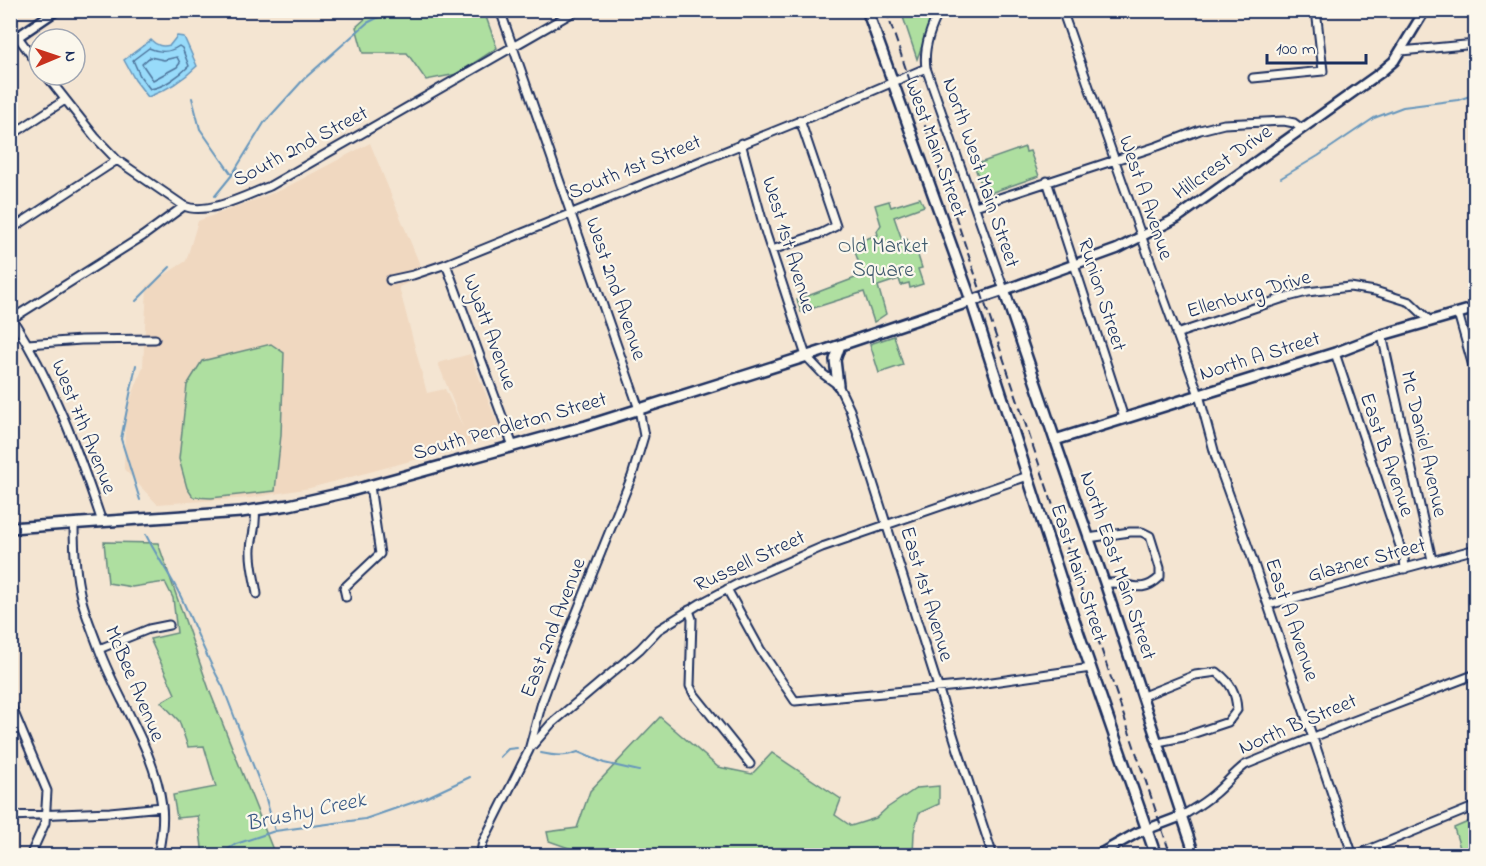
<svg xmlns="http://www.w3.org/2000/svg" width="1486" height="866" font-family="'Indie Flower',sans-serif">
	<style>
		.built { fill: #f0d8c0 }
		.green { fill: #aedfa0; stroke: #64877f; stroke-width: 1.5 }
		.water { fill: #98dbfa; stroke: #6696bc; stroke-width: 1.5 }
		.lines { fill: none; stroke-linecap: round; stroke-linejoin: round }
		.shore { stroke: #4d749c; stroke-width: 1.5 }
		.stream { stroke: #6696bc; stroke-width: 2 }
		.minor-casing { stroke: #1b2f5e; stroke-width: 11 }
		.tertiary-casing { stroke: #1b2f5e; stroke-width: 13 }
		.secondary-casing { stroke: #1b2f5e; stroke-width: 14 }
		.minor { stroke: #fbf7ec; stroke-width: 7 }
		.tertiary { stroke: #fbf7ec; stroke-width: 8 }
		.secondary { stroke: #fbf7ec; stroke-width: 9 }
		.rail { stroke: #1b2f5e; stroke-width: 2; stroke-dasharray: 9 4.5; stroke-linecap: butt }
		.labels { text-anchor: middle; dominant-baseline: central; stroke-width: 4.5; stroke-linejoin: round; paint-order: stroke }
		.street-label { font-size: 21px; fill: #1b2f5e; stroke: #fbf7ec }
		.park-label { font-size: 21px; fill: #405b6e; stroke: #fbf7ec }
		.water-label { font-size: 22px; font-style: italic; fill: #3a5a85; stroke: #fbf7ec }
	</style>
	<rect width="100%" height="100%" fill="#f4e5d2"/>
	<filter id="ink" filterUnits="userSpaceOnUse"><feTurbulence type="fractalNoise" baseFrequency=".0167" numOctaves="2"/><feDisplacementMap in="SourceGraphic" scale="12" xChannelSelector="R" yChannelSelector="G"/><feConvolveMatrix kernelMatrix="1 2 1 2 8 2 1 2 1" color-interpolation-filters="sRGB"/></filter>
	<g filter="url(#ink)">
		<path class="built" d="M370 143 424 275 399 287 427 393 445 389 463 427 438 363 470 354 500 430 470 445 310 488 250 498 157 504 124 469 125 414 143 367 147 286 186 261 198 221 281 190Z"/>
		<path class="green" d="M374 11H484L497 48 457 74 426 80 407 53H363L356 27Z
			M901 11H935L917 59Z
			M1025 147 1026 152 1030 151 1039 176 990 193 987 188 983 189 974 165Z
			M920 198 924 206 894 217 902 240 907 239 909 244 914 243 922 268 918 269 923 284 910 288 909 283 901 285 899 279 878 286 886 314 874 322 864 292 801 312 797 300 863 275 852 243 878 235 877 231 881 225 875 205 889 201 891 207Z
			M894 336 903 365 879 373 870 344Z
			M271 344 284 353 281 435 275 491 211 498 193 497 187 488 179 459 187 385 202 361Z
			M104 542 158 543 210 692 275 855H203L198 816 177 818 173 795 216 787 204 746 188 747 179 721 161 702 175 694 150 639 177 633 173 598 165 582 132 587 108 583Z
			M660 717 718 767 752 774 772 753 841 799 835 815 851 826 876 818 887 808 917 788 939 786V804L919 813 914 832 913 855 579 856 580 852 549 841 547 832 577 828 590 791Z
			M1475 819V855H1446L1460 848 1454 828Z"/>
		<path class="water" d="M177 36 184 37 197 66C183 80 167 90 148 97L135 80 124 60 151 40C157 46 162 47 170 45Z"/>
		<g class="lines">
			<path class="shore" d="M179 46 182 48 189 66C180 75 163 88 150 89L140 76 133 60 149 48C160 53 169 53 179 46Z
				M150 57 164 60 177 57 180 63 177 67 153 80 142 64Z"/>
			<path class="stream" d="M192 98 200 129 232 175
				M1281 178 1318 156 1374 118 1403 107 1458 100 1476 94
				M215 196 232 175 264 123 304 79 367 23 393 10
				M136 301 170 267
				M136 365 121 439 140 500
				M146 535C157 557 171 576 181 597 195 627 206 658 223 687L266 799 275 831
				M541 753C555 756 564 757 578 752L604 763 639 771
				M500 757 508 749 517 748
				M217 856 236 844 275 831 365 819 423 799 470 777"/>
			<defs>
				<path id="minor" d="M940 10C931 27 923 48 926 68L1004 290
					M1062 10 1147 252 1199 395 1216 458 1252 558 1353 856
					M10 26 39 66
					M1401 51 1476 44
					M46 75 95 137 117 160 184 206
					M1253 78 1323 71 1316 10
					M10 136 65 100
					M741 143 766 234 806 356 823 374 838 385 850 410 958 750 993 856
					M1047 181 1124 418
					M975 206 1158 146 1200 130 1224 124 1284 121 1294 123 1302 129
					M10 230 117 160
					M772 250 822 233 836 226 800 120
					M446 264 513 446
					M390 280 413 275 446 264 837 106 926 68
					M1458 313 1476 377
					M11 317C52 381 78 450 102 522
					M10 320 143 236 184 206C207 216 247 195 270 186L577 10
					M1176 334 1284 298 1307 292 1350 287 1375 291 1410 302 1430 321
					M1382 335 1432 560
					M28 344 81 340 155 339
					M1335 353 1404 558 1405 569
					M255 510C257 526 252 534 251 549 250 564 255 579 257 594
					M74 524C74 548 75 573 81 597 85 614 93 632 99 649 118 701 155 750 162 806 164 822 161 839 158 856
					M1088 538 1130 532H1142L1150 536 1160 568V577C1139 598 1125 578 1105 584
					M727 589 760 649 795 701 971 685 1091 668
					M346 597 344 588 380 554 370 486
					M1268 605 1476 549
					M689 610 692 619 690 686 694 694 750 764
					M99 649 149 629 169 625
					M1143 696 1195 675 1217 672C1231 683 1236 692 1237 710L1228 722 1183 737 1158 742
					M10 703 47 791 45 823 30 856
					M532 746 551 724 640 649 658 630 701 603 739 583 822 547 1028 476
					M10 816 110 812 162 807
					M1182 816C1193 809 1204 803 1214 794 1225 785 1233 774 1245 765L1353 721 1476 674
					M480 856 483 842 529 750 542 702 555 666 632 476 644 436 639 409 500 10
					M1353 856 1476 806"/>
				<path id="tertiary" d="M10 42 57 10
					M1004 290 1117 249 1177 218 1380 73 1394 61 1425 10
					M1055 440 1105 584 1195 856
					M1096 856 1137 833 1182 816"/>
				<path id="secondary" d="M867 10 971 300 1072 614 1156 856
					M838 385 835 360 840 345
					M10 528 241 512 289 505 347 492 586 426 820 352 1004 290 1055 440 1335 353 1382 335 1476 308"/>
			</defs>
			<use href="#minor" class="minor-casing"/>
			<use href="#tertiary" class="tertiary-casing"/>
			<use href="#secondary" class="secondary-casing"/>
			<use href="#minor" class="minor"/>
			<use href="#tertiary" class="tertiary"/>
			<use href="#secondary" class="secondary"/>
			<path class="rail" d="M886 10 1171 856"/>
		</g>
	</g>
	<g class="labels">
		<g class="street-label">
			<text transform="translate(301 147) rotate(-28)">South 2nd Street</text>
			<text transform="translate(935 149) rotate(70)">West Main Street</text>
			<text transform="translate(1223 163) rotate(-35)">Hillcrest Drive</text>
			<text transform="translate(635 168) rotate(-22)">South 1st Street</text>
			<text transform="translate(980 173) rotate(71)">North West Main Street</text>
			<text transform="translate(1145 198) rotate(71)">West A Avenue</text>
			<text transform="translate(788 245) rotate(73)">West 1st Avenue</text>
			<text transform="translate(615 289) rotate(71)">West 2nd Avenue</text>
			<text transform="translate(1101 295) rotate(72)">Runion Street</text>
			<text transform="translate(1249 295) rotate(-16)">Ellenburg Drive</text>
			<text transform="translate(489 332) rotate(70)">Wyatt Avenue</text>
			<text transform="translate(1260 357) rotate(-17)">North A Street</text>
			<text transform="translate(83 427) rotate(68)">West 7th Avenue</text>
			<text transform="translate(510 427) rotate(-16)">South Pendleton Street</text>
			<text transform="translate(1423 444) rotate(77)">Mc Daniel Avenue</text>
			<text transform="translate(1386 455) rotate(71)">East B Avenue</text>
			<text transform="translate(1367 561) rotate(-15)">Glazner Street</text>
			<text transform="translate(750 562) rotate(-25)">Russell Street</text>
			<text transform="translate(1117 566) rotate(71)">North East Main Street</text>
			<text transform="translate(1078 573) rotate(72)">East Main Street</text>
			<text transform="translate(926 594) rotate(73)">East 1st Avenue</text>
			<text transform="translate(1291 620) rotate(71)">East A Avenue</text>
			<text transform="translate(554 628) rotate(-69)">East 2nd Avenue</text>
			<text transform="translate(134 684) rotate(67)">McBee Avenue</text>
			<text transform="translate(1298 725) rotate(-23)">North B Street</text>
		</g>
		<g class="park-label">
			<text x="883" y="247">Old Market<tspan x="883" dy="24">Square</tspan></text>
		</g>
		<g class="water-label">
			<text transform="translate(306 813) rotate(-12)">Brushy Creek</text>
		</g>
	</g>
	<rect width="1486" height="866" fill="none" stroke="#fbf7ec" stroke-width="36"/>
	<rect x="18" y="18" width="1450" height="830" fill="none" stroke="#1b2f5e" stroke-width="2" filter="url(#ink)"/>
	<g transform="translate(57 57) rotate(88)"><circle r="28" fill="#fbf7ec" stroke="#a1a7b3" stroke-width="1.5"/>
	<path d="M0-4.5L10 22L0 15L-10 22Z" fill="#c8321e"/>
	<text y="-9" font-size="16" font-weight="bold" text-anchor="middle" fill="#1b2f5e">N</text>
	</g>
	<path d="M1267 54v9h99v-9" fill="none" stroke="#1b2f5e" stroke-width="3"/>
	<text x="1276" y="54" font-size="18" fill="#1b2f5e" stroke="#fbf7ec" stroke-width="4.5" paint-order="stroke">100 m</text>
</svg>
